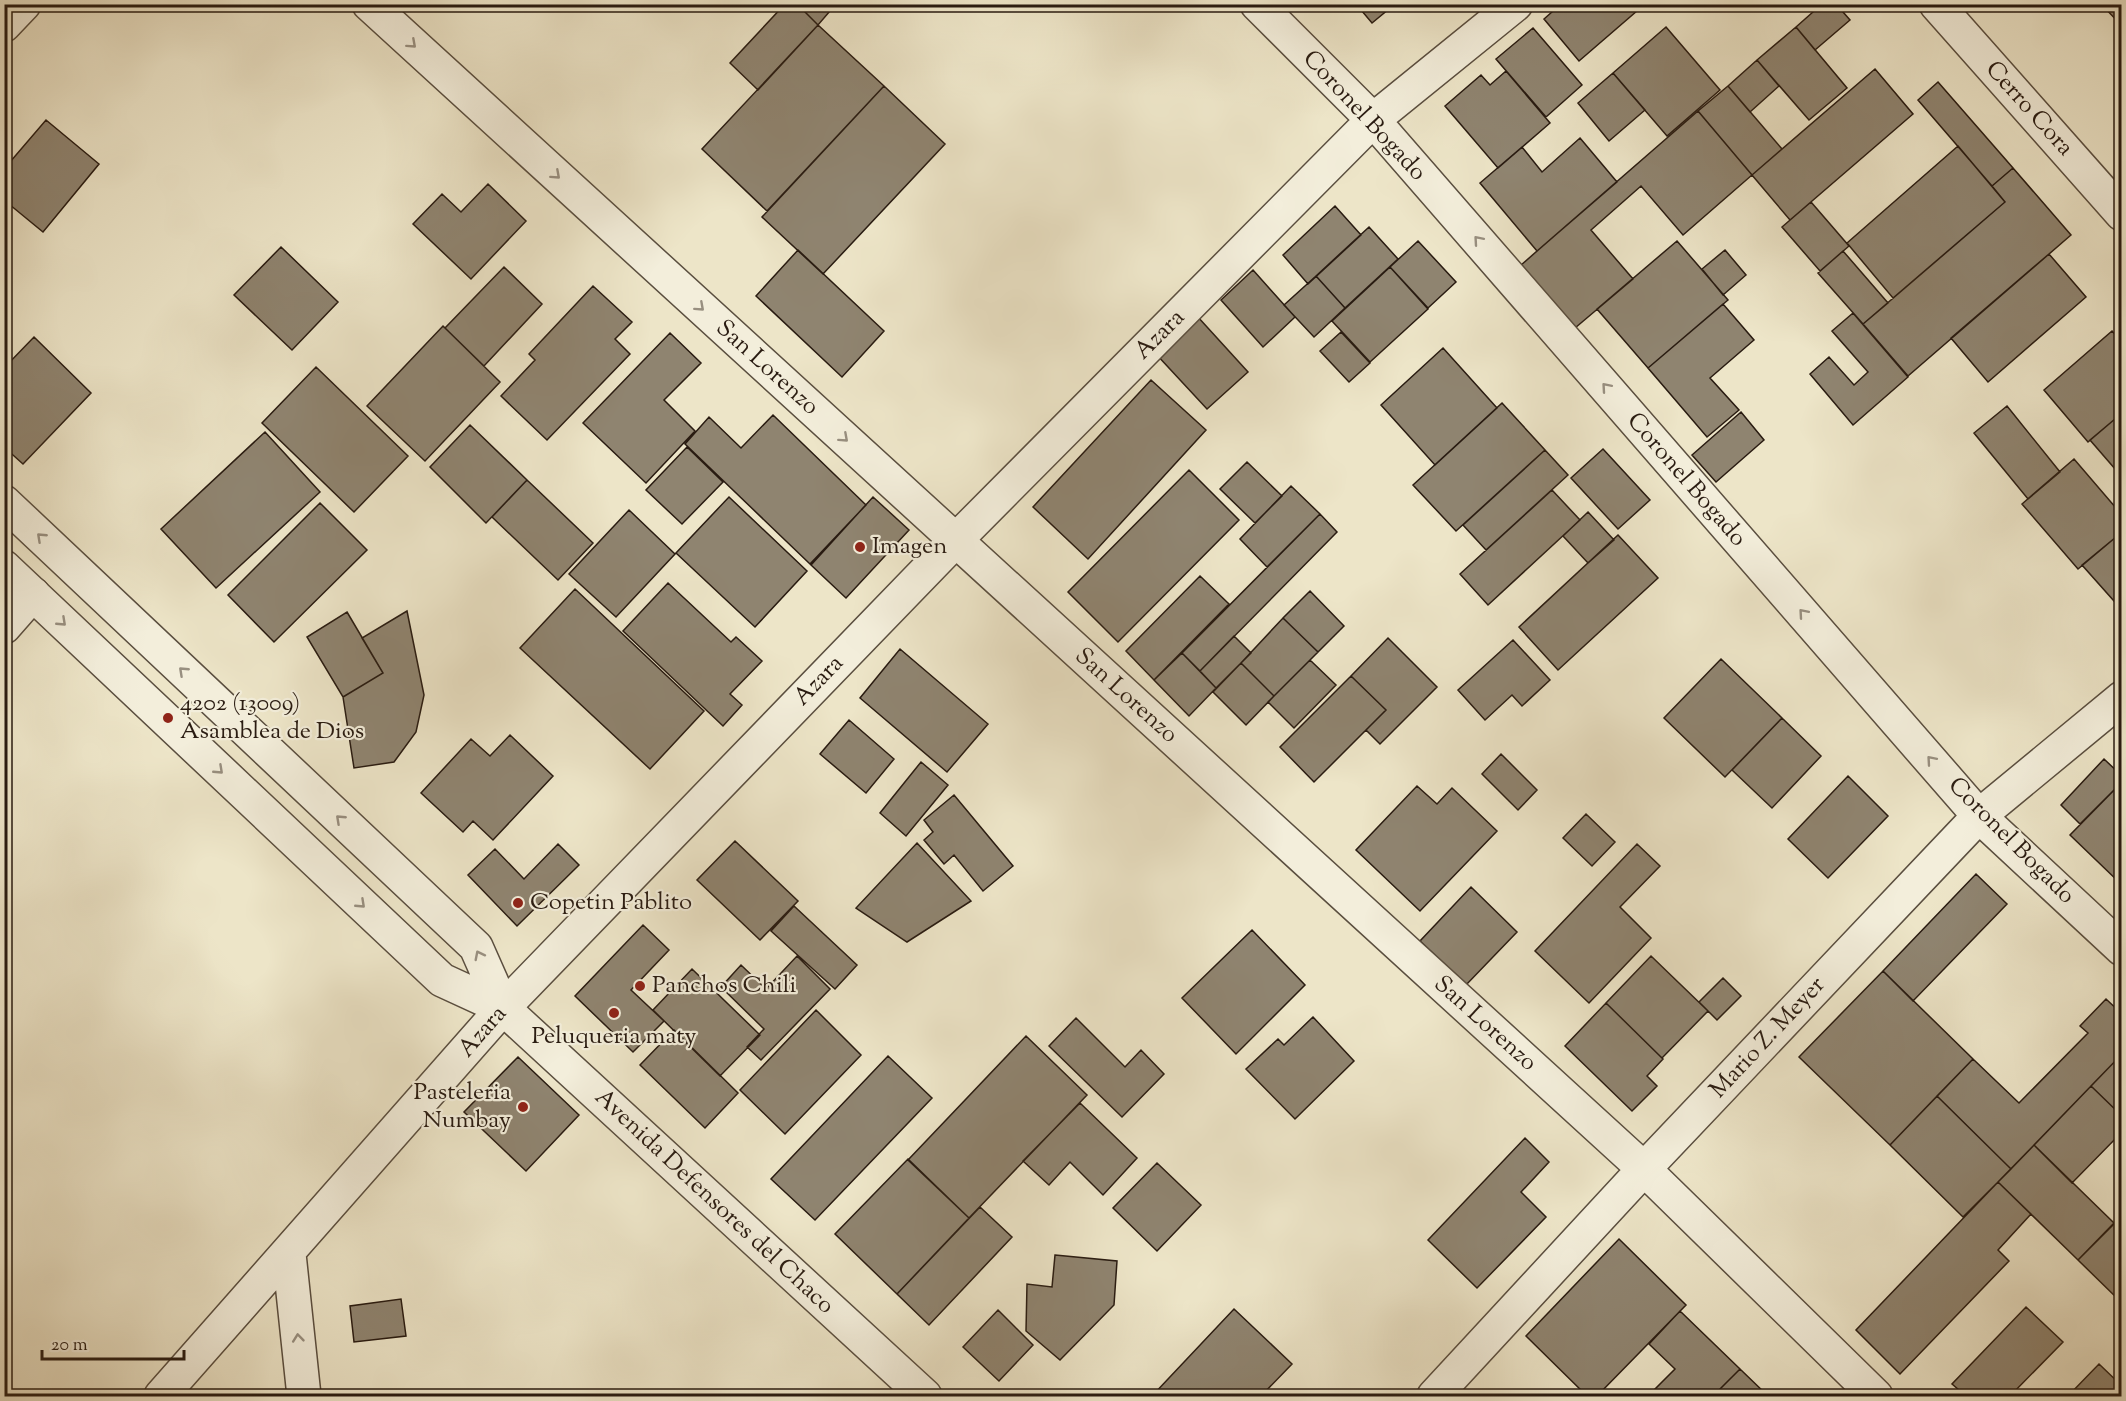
<svg xmlns="http://www.w3.org/2000/svg" width="2126" height="1401" font-family="'Sorts Mill Goudy',serif">
	<style>
		.building { fill: #8f8470; stroke: #291b11; stroke-width: 1.5 }
		.lines { fill: none; stroke-linecap: round; stroke-linejoin: round }
		.minor-casing { stroke: #5a4e3f; stroke-width: 36 }
		.tertiary-casing { stroke: #5a4e3f; stroke-width: 36 }
		.minor { stroke: #f3eedb; stroke-width: 33 }
		.tertiary { stroke: #f3eedb; stroke-width: 33 }
		.oneway { stroke: #988f80 }
		.poi-dot { fill: #8f2418; stroke: #f3eedb; stroke-width: 2 }
		.labels { text-anchor: middle; dominant-baseline: central; stroke-width: 4.5; stroke-linejoin: round; paint-order: stroke }
		.street-label { font-size: 24px; fill: #291b11; stroke: #f3eedb }
		.poi-label { font-size: 24px; fill: #291b11; stroke: #f3eedb; text-anchor: start }
	</style>
	<rect width="100%" height="100%" fill="#ede5c8"/>
	<filter id="stains"><feTurbulence type="fractalNoise" baseFrequency=".00333" numOctaves="4"/><feColorMatrix values="0 0 0 0 .2 0 0 0 0 .09 0 0 0 0 .02 0 0 0 .5 -.17"/></filter>
	<radialGradient id="worn" r=".72"><stop offset=".6" stop-color="#630" stop-opacity="0"/><stop offset="1" stop-color="#630" stop-opacity=".3"/></radialGradient>
	<path class="building" d="M785 4H797L818 25 758 90 730 63Z
		M797 4H836L818 25Z
		M1356 4H1395L1372 23Z
		M1561 4H1645L1579 61 1544 19Z
		M1822 4H1836L1850 20 1815 50 1796 27Z
		M2101 4H2122V26Z
		M818 25 884 86 767 211 702 149Z
		M1666 27 1720 90 1667 136 1613 73Z
		M1796 27 1847 88 1809 120 1757 60Z
		M1533 28 1582 85 1546 117 1496 59Z
		M1757 60 1779 86 1750 112 1728 86Z
		M1875 69 1913 114 1790 220 1752 175Z
		M1506 71 1550 123 1498 168 1445 106 1481 75 1490 85Z
		M1613 73 1645 110 1609 141 1578 103Z
		M1938 82 2013 168 1992 186 1918 100Z
		M884 86 945 144 823 274 762 217Z
		M1728 86 1782 149 1752 175 1698 111Z
		M1698 111 1752 175 1683 235 1641 186 1591 230 1633 279 1575 328 1521 265Z
		M46 120 99 164 43 232 4 200V169Z
		M1580 138 1617 182 1537 251 1480 183 1522 147 1542 172Z
		M1958 146 2005 202 1893 298 1847 243Z
		M2013 168 2071 235 1908 376 1863 324 2005 202 1992 186Z
		M488 184 526 221 471 279 413 224 442 194 461 212Z
		M1811 202 1849 246 1820 271 1782 227Z
		M1335 206 1361 235 1308 284 1283 255Z
		M1369 227 1398 259 1345 308 1316 276Z
		M1418 241 1456 282 1428 308 1390 267Z
		M1677 241 1728 300 1648 368 1597 309Z
		M281 247 338 302 292 350 234 295Z
		M798 250 884 331 842 377 756 296Z
		M1725 250 1746 275 1723 295 1702 269Z
		M1843 251 1888 303 1863 324 1818 273Z
		M2049 254 2086 297 1988 382 1951 338Z
		M504 267 542 304 484 366 445 328Z
		M1390 267 1428 309 1370 362 1332 321Z
		M1253 270 1295 317 1263 347 1221 300Z
		M1316 276 1345 308 1314 337 1284 305Z
		M593 286 632 322 615 339 630 354 547 440 501 396 535 360 529 354Z
		M1723 304 1754 340 1710 378 1739 410 1707 437 1648 368Z
		M1853 313 1908 377 1853 425 1810 374 1829 357 1854 385 1868 372 1832 331Z
		M1197 316 1248 372 1207 409 1156 354Z
		M443 326 500 382 425 461 367 406Z
		M2112 331 2122 342V413L2088 442 2044 390Z
		M1341 332 1370 363 1349 382 1320 351Z
		M670 333 701 363 664 400 695 431 646 483 583 423Z
		M34 337 91 393 23 464 4 447V368Z
		M1443 348 1497 408 1435 465 1381 405Z
		M316 367 408 456 354 512 262 423Z
		M1151 380 1206 430 1088 559 1033 507Z
		M1502 403 1545 450 1456 531 1413 485Z
		M2007 406 2060 472 2028 499 1974 433Z
		M1741 412 1764 440 1716 482 1692 455Z
		M2122 413V477L2090 440Z
		M773 415 866 505 810 564 685 444 709 417 741 448Z
		M470 425 527 480 486 523 430 467Z
		M265 432 320 492 216 588 161 529Z
		M687 447 723 482 682 524 646 490Z
		M1603 449 1650 500 1618 529 1571 478Z
		M1545 450 1568 475 1486 550 1463 525Z
		M2074 459 2122 515V532L2078 569 2022 504Z
		M1247 462 1282 496 1255 523 1220 489Z
		M1189 470 1239 520 1118 642 1068 592Z
		M527 480 593 543 558 580 492 517Z
		M1291 486 1320 514 1267 567 1240 539Z
		M1552 490 1580 520 1488 605 1460 574Z
		M729 497 807 571 755 627 676 553Z
		M873 497 909 530 846 598 811 565Z
		M320 503 367 550 274 642 228 595Z
		M629 510 675 554 616 617 569 574Z
		M1588 512 1614 540 1588 563 1563 536Z
		M1320 514 1337 532 1200 671 1182 653Z
		M2122 532V610L2082 565Z
		M1618 535 1658 578 1558 670 1519 627Z
		M1200 576 1229 604 1154 680 1126 651Z
		M668 583 731 642 736 637 762 661 730 694 742 705 723 726 623 631Z
		M575 589 704 711 650 769 520 648Z
		M1310 591 1344 626 1318 652 1283 618Z
		M407 611 424 695 416 732 394 762 354 768 343 697 383 673 362 638Z
		M347 612 383 673 343 697 307 637Z
		M1283 618 1318 652 1274 696 1241 663Z
		M1234 636 1251 653 1216 688 1200 671Z
		M1388 638 1437 687 1380 744 1366 730 1386 710 1351 676Z
		M1513 640 1550 680 1522 706 1512 695 1485 720 1458 690Z
		M900 649 988 724 947 772 860 698Z
		M1182 653 1216 688 1189 716 1154 680Z
		M1721 659 1782 718 1725 777 1664 718Z
		M1310 660 1336 685 1294 728 1268 702Z
		M1241 663 1274 696 1246 725 1213 692Z
		M1351 676 1386 710 1314 782 1280 747Z
		M1782 718 1821 756 1772 808 1732 770Z
		M849 720 894 759 866 793 820 754Z
		M510 735 553 776 493 840 473 821 463 832 421 793 471 739 490 756Z
		M1501 754 1537 790 1518 810 1482 774Z
		M2104 759 2122 776V782L2080 824 2061 805Z
		M921 762 948 785 906 836 880 813Z
		M1848 776 1888 816 1828 878 1788 839Z
		M2122 782V885L2070 835Z
		M1417 786 1437 804 1452 788 1497 831 1420 911 1356 850Z
		M954 795 1013 866 983 891 954 855 944 864 924 840 933 832 924 820Z
		M1586 814 1615 842 1592 866 1563 838Z
		M735 841 798 901 760 940 697 880Z
		M917 843 971 901 907 942 856 908Z
		M558 844 579 865 517 926 468 875 495 849 524 879Z
		M1637 844 1660 866 1620 907 1651 938 1589 1003 1535 951Z
		M1976 874 2007 904 1913 1001 1883 971Z
		M1471 887 1517 932 1466 985 1420 941Z
		M794 906 857 965 835 989 771 931Z
		M643 925 669 950 631 990 664 1021 633 1052 575 996Z
		M1252 930 1305 985 1236 1054 1182 998Z
		M797 956 830 989 761 1060 747 1047 764 1029 721 987 741 965 766 989Z
		M1651 956 1708 1011 1662 1058 1606 1003Z
		M692 969 760 1035 720 1076 653 1010Z
		M1883 971 1973 1059 1890 1145 1799 1057Z
		M1723 978 1741 996 1717 1020 1699 1002Z
		M2106 999 2122 1014V1054L2011 1169 1937 1096 1973 1059 2019 1103 2088 1033 2080 1026Z
		M1606 1003 1663 1059 1647 1076 1657 1086 1632 1111 1565 1046Z
		M816 1010 861 1055 785 1134 740 1090Z
		M1313 1017 1354 1061 1295 1119 1246 1069 1278 1039 1284 1045Z
		M1076 1018 1125 1067 1141 1050 1164 1074 1122 1117 1049 1046Z
		M674 1030 738 1093 705 1128 640 1065Z
		M1026 1036 1087 1095 969 1218 908 1160Z
		M2122 1054V1116L2091 1086Z
		M888 1056 932 1098 815 1220 771 1179Z
		M518 1057 579 1115 526 1171 464 1112Z
		M2091 1086 2122 1116V1132L2072 1183 2034 1145Z
		M1937 1096 2011 1169 1963 1217 1890 1145Z
		M1080 1103 1137 1158 1103 1195 1070 1162 1049 1185 1023 1161Z
		M1525 1138 1549 1162 1521 1192 1546 1217 1477 1288 1428 1240Z
		M2034 1145 2114 1223 2078 1260 1998 1182Z
		M908 1159 969 1218 897 1294 835 1234Z
		M1157 1163 1201 1205 1157 1251 1113 1208Z
		M1998 1182 2031 1214 1998 1250 2009 1261 1900 1374 1856 1330Z
		M980 1207 1012 1237 929 1325 897 1294Z
		M2122 1216V1303L2078 1260Z
		M1619 1239 1686 1305 1597 1396H1587L1526 1336Z
		M1055 1255 1117 1261 1114 1305 1060 1360 1026 1331 1027 1284 1052 1287Z
		M401 1299 406 1336 354 1342 350 1306Z
		M2026 1307 2063 1342 2010 1396H1966L1952 1384Z
		M1234 1309 1292 1364 1261 1396H1152Z
		M998 1310 1033 1345 999 1381 963 1347Z
		M1680 1311 1740 1369 1713 1396H1648L1675 1369 1649 1344Z
		M2099 1364 2122 1386V1396H2068Z
		M1740 1369 1768 1396H1713Z"/>
	<g class="lines">
		<defs>
			<path id="minor" d="M369 4 1644 1169 1876 1396
				M1257 4 1373 120 1979 816 2122 949
				M1936 4 2122 214
				M4 627 33 594
				M289 1254 304 1396
				M161 1396 503 1008 956 540 1373 120 1516 4
				M1434 1396 1644 1169 1979 816 2122 698"/>
			<path id="tertiary" d="M4 25 24 4
				M4 502 476 947 503 1008
				M4 567 442 980 503 1008 925 1396"/>
		</defs>
		<use href="#minor" class="minor-casing"/>
		<use href="#tertiary" class="tertiary-casing"/>
		<use href="#minor" class="minor"/>
		<use href="#tertiary" class="tertiary"/>
	</g>
	<defs><path id="oneway-chevron" d="M-2-3.5L2.5 0L-2 3.5" fill="none" stroke-width="1.6" stroke-linecap="round" stroke-linejoin="round" transform="scale(1.5)"/></defs>
	<g class="oneway">
		<use href="#oneway-chevron" transform="translate(412 44) rotate(42)"/>
		<use href="#oneway-chevron" transform="translate(556 175) rotate(42)"/>
		<use href="#oneway-chevron" transform="translate(1478 240) rotate(-131)"/>
		<use href="#oneway-chevron" transform="translate(700 307) rotate(42)"/>
		<use href="#oneway-chevron" transform="translate(1606 387) rotate(-131)"/>
		<use href="#oneway-chevron" transform="translate(844 438) rotate(42)"/>
		<use href="#oneway-chevron" transform="translate(41 537) rotate(-137)"/>
		<use href="#oneway-chevron" transform="translate(1803 613) rotate(-131)"/>
		<use href="#oneway-chevron" transform="translate(62 622) rotate(43)"/>
		<use href="#oneway-chevron" transform="translate(183 671) rotate(-137)"/>
		<use href="#oneway-chevron" transform="translate(1931 760) rotate(-131)"/>
		<use href="#oneway-chevron" transform="translate(219 770) rotate(43)"/>
		<use href="#oneway-chevron" transform="translate(340 819) rotate(-137)"/>
		<use href="#oneway-chevron" transform="translate(361 904) rotate(43)"/>
		<use href="#oneway-chevron" transform="translate(479 955) rotate(-117)"/>
		<use href="#oneway-chevron" transform="translate(298 1338) rotate(-96)"/>
	</g>
	<g class="poi-dot">
		<circle cx="860" cy="547" r="6"/>
		<circle cx="168" cy="718" r="6"/>
		<circle cx="518" cy="903" r="6"/>
		<circle cx="640" cy="986" r="6"/>
		<circle cx="614" cy="1013" r="6"/>
		<circle cx="523" cy="1107" r="6"/>
	</g>
	<g class="labels">
		<g class="street-label">
			<text transform="translate(2029 109) rotate(48)">Cerro Cora</text>
			<text transform="translate(1364 116) rotate(47)">Coronel Bogado</text>
			<text transform="translate(1160 335) rotate(-45)">Azara</text>
			<text transform="translate(767 368) rotate(42)">San Lorenzo</text>
			<text transform="translate(1686 480) rotate(49)">Coronel Bogado</text>
			<text transform="translate(819 681) rotate(-46)">Azara</text>
			<text transform="translate(1126 696) rotate(42)">San Lorenzo</text>
			<text transform="translate(2011 841) rotate(45)">Coronel Bogado</text>
			<text transform="translate(1485 1024) rotate(42)">San Lorenzo</text>
			<text transform="translate(483 1032) rotate(-49)">Azara</text>
			<text transform="translate(1768 1038) rotate(-47)">Mario Z. Meyer</text>
			<text transform="translate(714 1202) rotate(43)">Avenida Defensores del Chaco</text>
		</g>
		<g class="poi-label">
			<text x="872" y="547">Imagen</text>
			<text x="180" y="704">4202 (13009)<tspan x="180" dy="28">Asamblea de Dios</tspan></text>
			<text x="530" y="903">Copetin Pablito</text>
			<text x="652" y="986">Panchos Chili</text>
			<text x="614" y="1037" text-anchor="middle">Peluqueria maty</text>
			<text x="511" y="1093" text-anchor="end">Pasteleria<tspan x="511" dy="28">Numbay</tspan></text>
		</g>
	</g>
	<rect width="2126" height="1401" fill="none" stroke="#ede5c8" stroke-width="24"/>
	<rect x="6" y="6" width="2114" height="1389" fill="none" stroke="#291b11" stroke-width="3"/>
	<rect x="12" y="12" width="2102" height="1377" fill="none" stroke="#291b11" stroke-width="1.5"/>
	<path d="M42 1350v9h142v-9" fill="none" stroke="#291b11" stroke-width="3"/>
	<text x="51" y="1350" font-size="18" fill="#291b11" stroke="#f3eedb" stroke-width="4.5" paint-order="stroke">20 m</text>
	<rect width="100%" height="100%" filter="url(#stains)"/>
	<rect width="100%" height="100%" fill="url(#worn)"/>
</svg>
